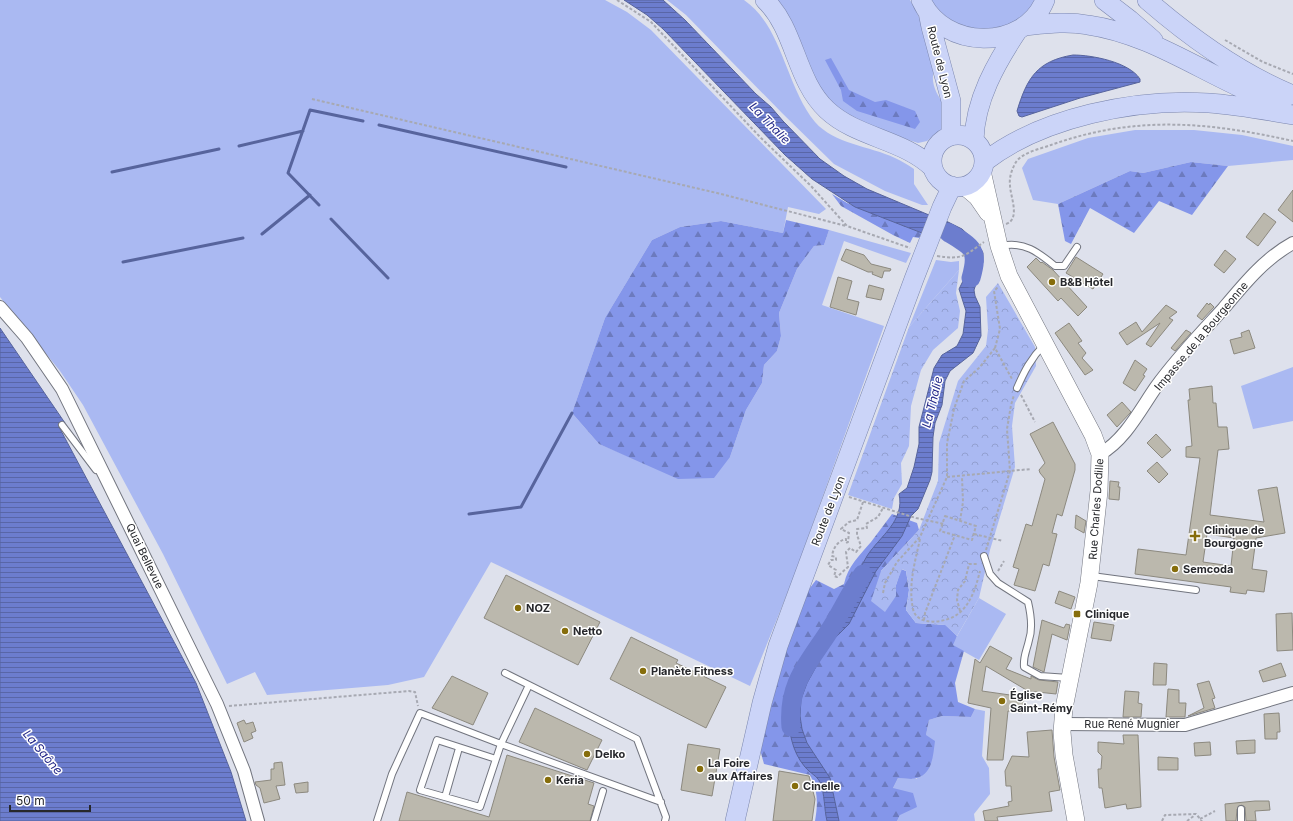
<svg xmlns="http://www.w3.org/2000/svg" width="1293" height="821" font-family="Inter,sans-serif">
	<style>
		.grass { fill: #aab9f2 }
		.forest { fill: url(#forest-firs) }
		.park { fill: url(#park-crowns) }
		.water { fill: url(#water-rules); stroke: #57649d }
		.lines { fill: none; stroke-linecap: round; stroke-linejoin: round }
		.stream { stroke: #57649d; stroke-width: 3 }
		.river { stroke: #6c7dce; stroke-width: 19 }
		.building { fill: #bbb8ad; stroke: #8c897f; fill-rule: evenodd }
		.service-casing { stroke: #72757f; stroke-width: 8 }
		.minor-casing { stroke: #72757f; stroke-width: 14 }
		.secondary-casing { stroke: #72757f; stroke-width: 18 }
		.primary-casing { stroke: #7b86ae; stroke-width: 20 }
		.path { stroke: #a7a9b2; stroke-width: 2; stroke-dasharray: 3 2; stroke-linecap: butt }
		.service { stroke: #fff; stroke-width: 6 }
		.minor { stroke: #fff; stroke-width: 12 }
		.secondary { stroke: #fff; stroke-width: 17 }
		.primary { stroke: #cbd4f8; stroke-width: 19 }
		.poi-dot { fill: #866d0b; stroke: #fff; stroke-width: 1.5 }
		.labels { text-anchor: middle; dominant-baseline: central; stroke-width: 3; stroke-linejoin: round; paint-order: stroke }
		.street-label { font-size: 11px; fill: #27282c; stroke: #fff }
		.poi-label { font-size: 11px; font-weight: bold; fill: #27282c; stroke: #fff; text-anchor: start }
		.water-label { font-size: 12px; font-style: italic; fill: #252989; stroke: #fff }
	</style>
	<defs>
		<pattern id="forest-firs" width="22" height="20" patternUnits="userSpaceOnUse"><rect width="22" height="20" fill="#8496ea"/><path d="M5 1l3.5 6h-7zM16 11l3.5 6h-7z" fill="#6c7abe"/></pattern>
		<pattern id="park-crowns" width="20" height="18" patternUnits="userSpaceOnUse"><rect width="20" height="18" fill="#aab9f2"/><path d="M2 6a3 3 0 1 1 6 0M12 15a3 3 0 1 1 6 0" fill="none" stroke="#929fd0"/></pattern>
		<pattern id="water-rules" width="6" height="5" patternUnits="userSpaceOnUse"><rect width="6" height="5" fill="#6c7dce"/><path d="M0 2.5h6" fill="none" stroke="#5966a7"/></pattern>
	</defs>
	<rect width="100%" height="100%" fill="#dee1ec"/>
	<path class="grass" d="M0 0H605L627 12 651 30 826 209 819 214 788 207 783 233 721 221 680 227 652 240 605 318 572 413 599 444 637 460 730 457 746 410 762 383 764 365 777 351 781 336 779 313 797 269 814 246 824 245 829 230 911 253 906 263 844 241 822 305 884 326 793 579 750 686 491 562 424 677 388 685 267 695 255 672 227 684 163 554 83 405 60 371 0 297Z
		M667 0H744C783 27 785 85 815 122 834 144 870 146 895 158 902 161 908 165 914 169V184L928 205H922L885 191 834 164 782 113 686 15Z
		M773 0H910C924 21 928 46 934 71 930 82 937 96 945 105L944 127 927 141 918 143 857 123 826 101Z
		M929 0H1035L1032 6 1020 18 1008 25 979 31 946 19Z
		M1135 130H1194L1242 135 1293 146V160L1228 166 1191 162 1143 173 1130 171 1058 204 1033 200 1022 168 1028 159 1088 138Z
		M936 260 951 262 959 261V270L909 327Z
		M1293 367V421L1253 429 1241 386Z
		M979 598 1006 614 979 660 952 645Z
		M975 709 985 711 982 756 989 768 990 794 974 814 975 821H897L900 815 893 788 898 778 917 779 929 720 942 716 971 717Z"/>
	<path class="forest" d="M831 58 849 90 875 102 886 100 915 111 920 122 915 129 857 111 843 101 841 90 825 60Z
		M1191 162 1228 166 1192 215 1159 201 1134 233 1090 208 1071 244 1065 241 1058 204 1130 171 1143 173Z
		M832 194 847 203 922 233 919 238 913 237 910 243 893 235 841 206Z
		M786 220 829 230 824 245 814 246 797 269 779 313 781 336 777 351 764 365 762 383 746 410 730 457 714 478 678 479 599 444 572 413 605 318 652 240 680 227 721 221 783 233Z
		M892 514 917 523 919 530 881 571 896 596V585L901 569 906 571 909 590 906 610 916 623 946 625 957 636 953 645 964 651 955 683 958 702 975 709 971 717 942 716 929 720 926 735 935 741C933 755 933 773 917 778 912 780 904 778 898 778L893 788 913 793 917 807 900 815 897 821H815C818 804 818 790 810 775L764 764 759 746 771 697 803 597 816 580 834 589 844 584C848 566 859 556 871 542 878 533 885 523 892 514Z"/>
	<path class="park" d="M959 270 956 293 960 311 958 328 933 350 921 370 911 406 909 446 901 463 902 484 894 498 892 509 848 495 909 327Z
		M998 283 1035 347 1036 366 1015 403 1012 426 1015 467 990 550 979 598 957 636 945 625 916 623 906 610 909 590 906 571 902 569 896 585V596L885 612 871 601 881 571 919 530 938 481 939 443 958 381 986 346 988 330 986 297Z"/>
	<path class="water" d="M624 0H663L685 20 756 94 771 107 783 121 820 159 844 176 867 189 929 215 922 233 855 207 812 179 785 155 663 29 647 15Z
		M1073 55C1092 55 1129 62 1140 79V82L1080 98 1022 117 1019 116 1017 111C1027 78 1037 61 1073 55Z
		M946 221 962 229 976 242 966 251 958 244 940 237Z
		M981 249 983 253V262L974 290 975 296 980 307 981 336 973 353 950 371 945 381 942 405 935 423 933 437 932 472 930 480 918 509 911 516 902 536 876 571 849 624 831 642 822 656 807 683 801 699 800 716 802 729 807 743 830 778 839 821H827C824 809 825 794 820 782 817 776 810 773 805 767 792 752 788 730 789 711 790 689 808 654 821 636 827 628 835 621 840 613 852 595 856 574 867 556 880 536 905 521 899 494L907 488 914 467 919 444V427L934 368 942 355 957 346 963 334 966 311 959 289 966 275 970 257Z
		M0 328 65 423 59 427 196 683 231 772 246 821H0Z"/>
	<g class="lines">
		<path class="stream" d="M379 125 566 167
			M239 146 303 131
			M112 172 219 149
			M319 205 288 173 310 110 363 121
			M331 219 388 278
			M262 234 310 195
			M123 262 243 238
			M469 514 521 507 572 413"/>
		<path class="river" d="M949 233C973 247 979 250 971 278
			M791 727C787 681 811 661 833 625 843 608 852 590 863 574"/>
	</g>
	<path class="building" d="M1293 190V222L1278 210Z
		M1264 213 1276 222 1258 246 1246 237Z
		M846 249 864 255 871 264 891 269 890 271H884L882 278 872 274 873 272H868L841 260Z
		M1225 250 1236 259 1224 273 1214 265Z
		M1076 257 1103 274 1093 289 1066 273Z
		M1036 258 1041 263 1042 262 1053 270 1087 307 1078 316 1061 298 1058 301 1027 267Z
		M838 277 852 281 847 299 859 302 856 315 830 307Z
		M869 285 884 289 881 300 866 297Z
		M1207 303 1209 305 1210 303 1214 307 1202 320 1197 316Z
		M1166 305 1177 312 1169 318 1173 320 1151 347 1146 344 1160 323 1127 345 1119 333 1136 322 1142 332Z
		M1069 323 1082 341 1078 343 1086 353 1082 358 1093 370 1085 375 1055 333Z
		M1186 330 1191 333 1175 351 1171 348Z
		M1249 330 1255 348 1234 354 1230 340 1242 337 1241 333Z
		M1135 360 1147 369 1143 375 1145 376 1135 391 1123 383Z
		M1212 386 1213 403H1216L1218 427H1227L1229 449 1218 450 1210 515 1264 522 1258 490 1277 487 1285 533 1256 538 1252 569 1267 571 1264 592 1247 590 1246 594 1230 592 1231 587 1135 574 1138 549 1186 555 1200 458 1186 457V447L1192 446 1188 400H1190L1189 389ZM1207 534 1234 538 1231 566 1203 562Z
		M1122 402 1131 412 1117 427 1107 415Z
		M1053 422 1075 464V470L1062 516 1057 514 1052 533 1057 534 1049 566 1043 564 1035 591 1014 585 1019 569 1013 567 1026 524 1032 526 1045 479 1040 473 1039 470 1045 463 1030 434Z
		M1156 434 1171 450 1162 458 1147 443Z
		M1157 462 1168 474 1159 483 1147 471Z
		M1110 481 1119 482 1118 487H1120L1119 500 1109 499Z
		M1076 515 1086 521 1084 533 1075 528Z
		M506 575 600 622 578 665 484 618Z
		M1059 591 1075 597 1071 609 1055 603Z
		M1292 613 1293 650 1277 651 1276 614Z
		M1042 620 1064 628 1066 624 1070 625 1067 640 1052 634 1044 672 1033 667Z
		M1094 622 1114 625 1111 641 1091 638Z
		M631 637 678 660 676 663 726 687 706 728 610 679Z
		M990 646 1012 658 1006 669 1031 679V676L1039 680 1058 682 1056 694 1028 691 986 666 982 691 1024 697 1022 713 1008 711 1003 760H987L991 708 968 703 975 659 980 663Z
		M1154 663 1167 664 1166 685H1153Z
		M1281 663 1286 676 1263 682 1259 671Z
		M452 676 488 693 473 725 432 708Z
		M1209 681 1215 698 1212 699 1215 708 1188 716 1204 708 1197 684Z
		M1168 689 1179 690V703H1186L1185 717H1166Z
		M1125 691 1139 692 1138 703 1142 704 1141 717H1123Z
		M535 708 602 740 587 770 519 742Z
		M1279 713 1280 732H1277V739H1265L1264 714Z
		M244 720 246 724 253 722 256 731 251 733 253 738 244 742 237 723Z
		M1052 730 1054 757 1060 790 1049 792 1052 811 997 817 998 821H985L983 811 1009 806 1008 802 1012 801 1011 786H1006L1005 771 1012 756 1029 757 1027 732Z
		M1123 735H1138L1141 807 1127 809 1126 804 1105 808 1102 788H1099L1098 769H1101L1102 756 1098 752V742L1124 744Z
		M1255 740V753L1237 754 1236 741Z
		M1210 742 1211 755 1195 756 1194 743Z
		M688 744 720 749 712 796 681 790Z
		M507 755 594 783 588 804 594 806 590 821H399L407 792 489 817Z
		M1158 757 1178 758V770H1158Z
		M282 762 285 785 276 786 280 799 264 803 260 788 256 785 255 782 271 780V769H274V763Z
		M779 771 809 776 815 799 812 821H773Z
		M308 782V792L296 793 294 784Z
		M1255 801H1269L1270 810 1255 811 1256 821H1246L1245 807 1241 805 1237 809 1236 821H1226L1225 804Z"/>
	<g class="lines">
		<defs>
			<path id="service" d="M1001 246C1024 241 1038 252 1055 266H1064L1077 247
				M1017 388C1024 372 1031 358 1044 345
				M62 425 96 470
				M984 556 990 574 998 583 1028 602C1031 615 1033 628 1029 640 1027 650 1023 656 1024 667L1040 676 1069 678
				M1092 576 1196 590
				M505 673 637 739 666 817 665 821
				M496 759 437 740 420 790 480 807 501 744 661 802
				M445 797 459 748
				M1241 809V821
				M377 821 392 774 420 713 501 744 529 685
				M594 821 603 791"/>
			<path id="minor" d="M0 307 27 338 62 389 217 704 244 771 258 821
				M1100 454C1125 440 1140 410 1156 387 1176 359 1200 334 1223 309 1244 284 1264 259 1293 243
				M1063 724 1185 725 1293 693"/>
			<path id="secondary" d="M982 171 999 246 1009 276 1093 435 1100 454 1099 491 1089 583 1064 708 1062 732 1064 755 1076 821
				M964 186 977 197 988 213"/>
			<path id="primary" d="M765 0C796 30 795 80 827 110 857 138 903 139 933 168
				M921 0C943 50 1024 52 1045 0
				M1104 0 1130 20 1153 40
				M1147 0C1191 38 1239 73 1293 95
				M928 12 931 27 951 101V136
				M1024 26C1045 24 1067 21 1088 25 1158 35 1215 83 1282 104
				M932 161a26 26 0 1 1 52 0a26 26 0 1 1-52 0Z
				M974 140C975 100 996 63 1018 30
				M984 162C1042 117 1136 98 1209 103 1237 105 1265 110 1293 115
				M735 821 762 703 778 646 914 279 942 207 952 186"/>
		</defs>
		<use href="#service" class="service-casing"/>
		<use href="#minor" class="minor-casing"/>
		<use href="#secondary" class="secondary-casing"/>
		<use href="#primary" class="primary-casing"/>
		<path class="path" d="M617 0 651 22 761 138 811 186 847 226 910 248
			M1225 40 1263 62 1293 74
			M312 99 717 193 846 226
			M1006 224C1021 219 1010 196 1010 185 1009 177 1012 169 1016 162 1023 152 1040 149 1051 145 1135 115 1208 122 1293 141
			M937 256C963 260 964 256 984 242
			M995 348 1000 329 994 291 999 286
			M1021 395 1035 422
			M947 477 1031 469
			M849 497 916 518 944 524
			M863 502 857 520 849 522 841 529 849 533 848 542 846 543V539C837 541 833 549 832 556L836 557V560H831L828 565 836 570 834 576 837 577 848 567 846 552 850 548 856 552 861 546 857 535V529L867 528 866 524 878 517 883 508
			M945 516 976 526 972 540 940 531Z
			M960 521 963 502 962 477
			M974 534 1003 541
			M920 539C915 562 908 585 913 609 917 627 946 623 958 614 971 604 976 587 980 571
			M986 550 1010 471 1007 429 1011 405 1014 395
			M998 571 1004 561
			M883 593 885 583 897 562 920 537 947 477V443L954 409 964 381 979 368 995 348 1012 379
			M960 611 957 600 958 590 965 581 969 564H978
			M924 620 925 613 955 535
			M229 706 409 691 415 692 418 706
			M1200 819 1215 811
			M1162 821 1165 815 1196 814 1202 821
			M1187 821 1195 815"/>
		<use href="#service" class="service"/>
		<use href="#minor" class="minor"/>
		<use href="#secondary" class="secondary"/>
		<use href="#primary" class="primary"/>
	</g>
	<g class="poi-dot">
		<circle cx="1052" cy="282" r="4"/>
		<path d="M1193 530h4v4h4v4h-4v4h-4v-4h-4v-4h4z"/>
		<circle cx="1175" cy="569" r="4"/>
		<circle cx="518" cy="608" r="4"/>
		<rect x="1073" y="610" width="8" height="8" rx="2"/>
		<circle cx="565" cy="631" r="4"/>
		<circle cx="643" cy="671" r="4"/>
		<circle cx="1002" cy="701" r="4"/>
		<circle cx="587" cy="754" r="4"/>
		<circle cx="700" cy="769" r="4"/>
		<circle cx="548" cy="780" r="4"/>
		<circle cx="795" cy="786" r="4"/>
	</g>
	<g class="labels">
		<g class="street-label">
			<text transform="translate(940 62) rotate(76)">Route de Lyon</text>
			<text transform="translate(1201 336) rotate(-50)">Impasse de la Bourgeonne</text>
			<text transform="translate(1096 509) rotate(-86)">Rue Charles Dodille</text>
			<text transform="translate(828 511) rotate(-69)">Route de Lyon</text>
			<text transform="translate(145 556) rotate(64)">Quai Bellevue</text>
			<text x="1132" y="724">Rue René Mugnier</text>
		</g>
		<g class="poi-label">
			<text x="1060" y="282">B&amp;B Hôtel</text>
			<text x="1204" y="530">Clinique de<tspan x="1204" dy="13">Bourgogne</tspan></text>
			<text x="1183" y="569">Semcoda</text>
			<text x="526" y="608">NOZ</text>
			<text x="1085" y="614">Clinique</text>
			<text x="573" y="631">Netto</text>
			<text x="651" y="671">Planète Fitness</text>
			<text x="1010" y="695">Église<tspan x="1010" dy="13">Saint-Rémy</tspan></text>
			<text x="595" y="754">Delko</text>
			<text x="708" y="763">La Foire<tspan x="708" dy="13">aux Affaires</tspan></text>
			<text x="556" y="780">Keria</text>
			<text x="803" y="786">Cinelle</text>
		</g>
		<g class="water-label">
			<text transform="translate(770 123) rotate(46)">La Thalie</text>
			<text transform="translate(932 402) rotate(-76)">La Thalie</text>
			<text transform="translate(43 752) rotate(50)">La Saône</text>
		</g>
	</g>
	<path d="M10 805v6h80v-6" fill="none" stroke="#27282c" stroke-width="2"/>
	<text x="16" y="805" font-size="12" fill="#27282c" stroke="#ffffff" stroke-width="3" paint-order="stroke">50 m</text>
</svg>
